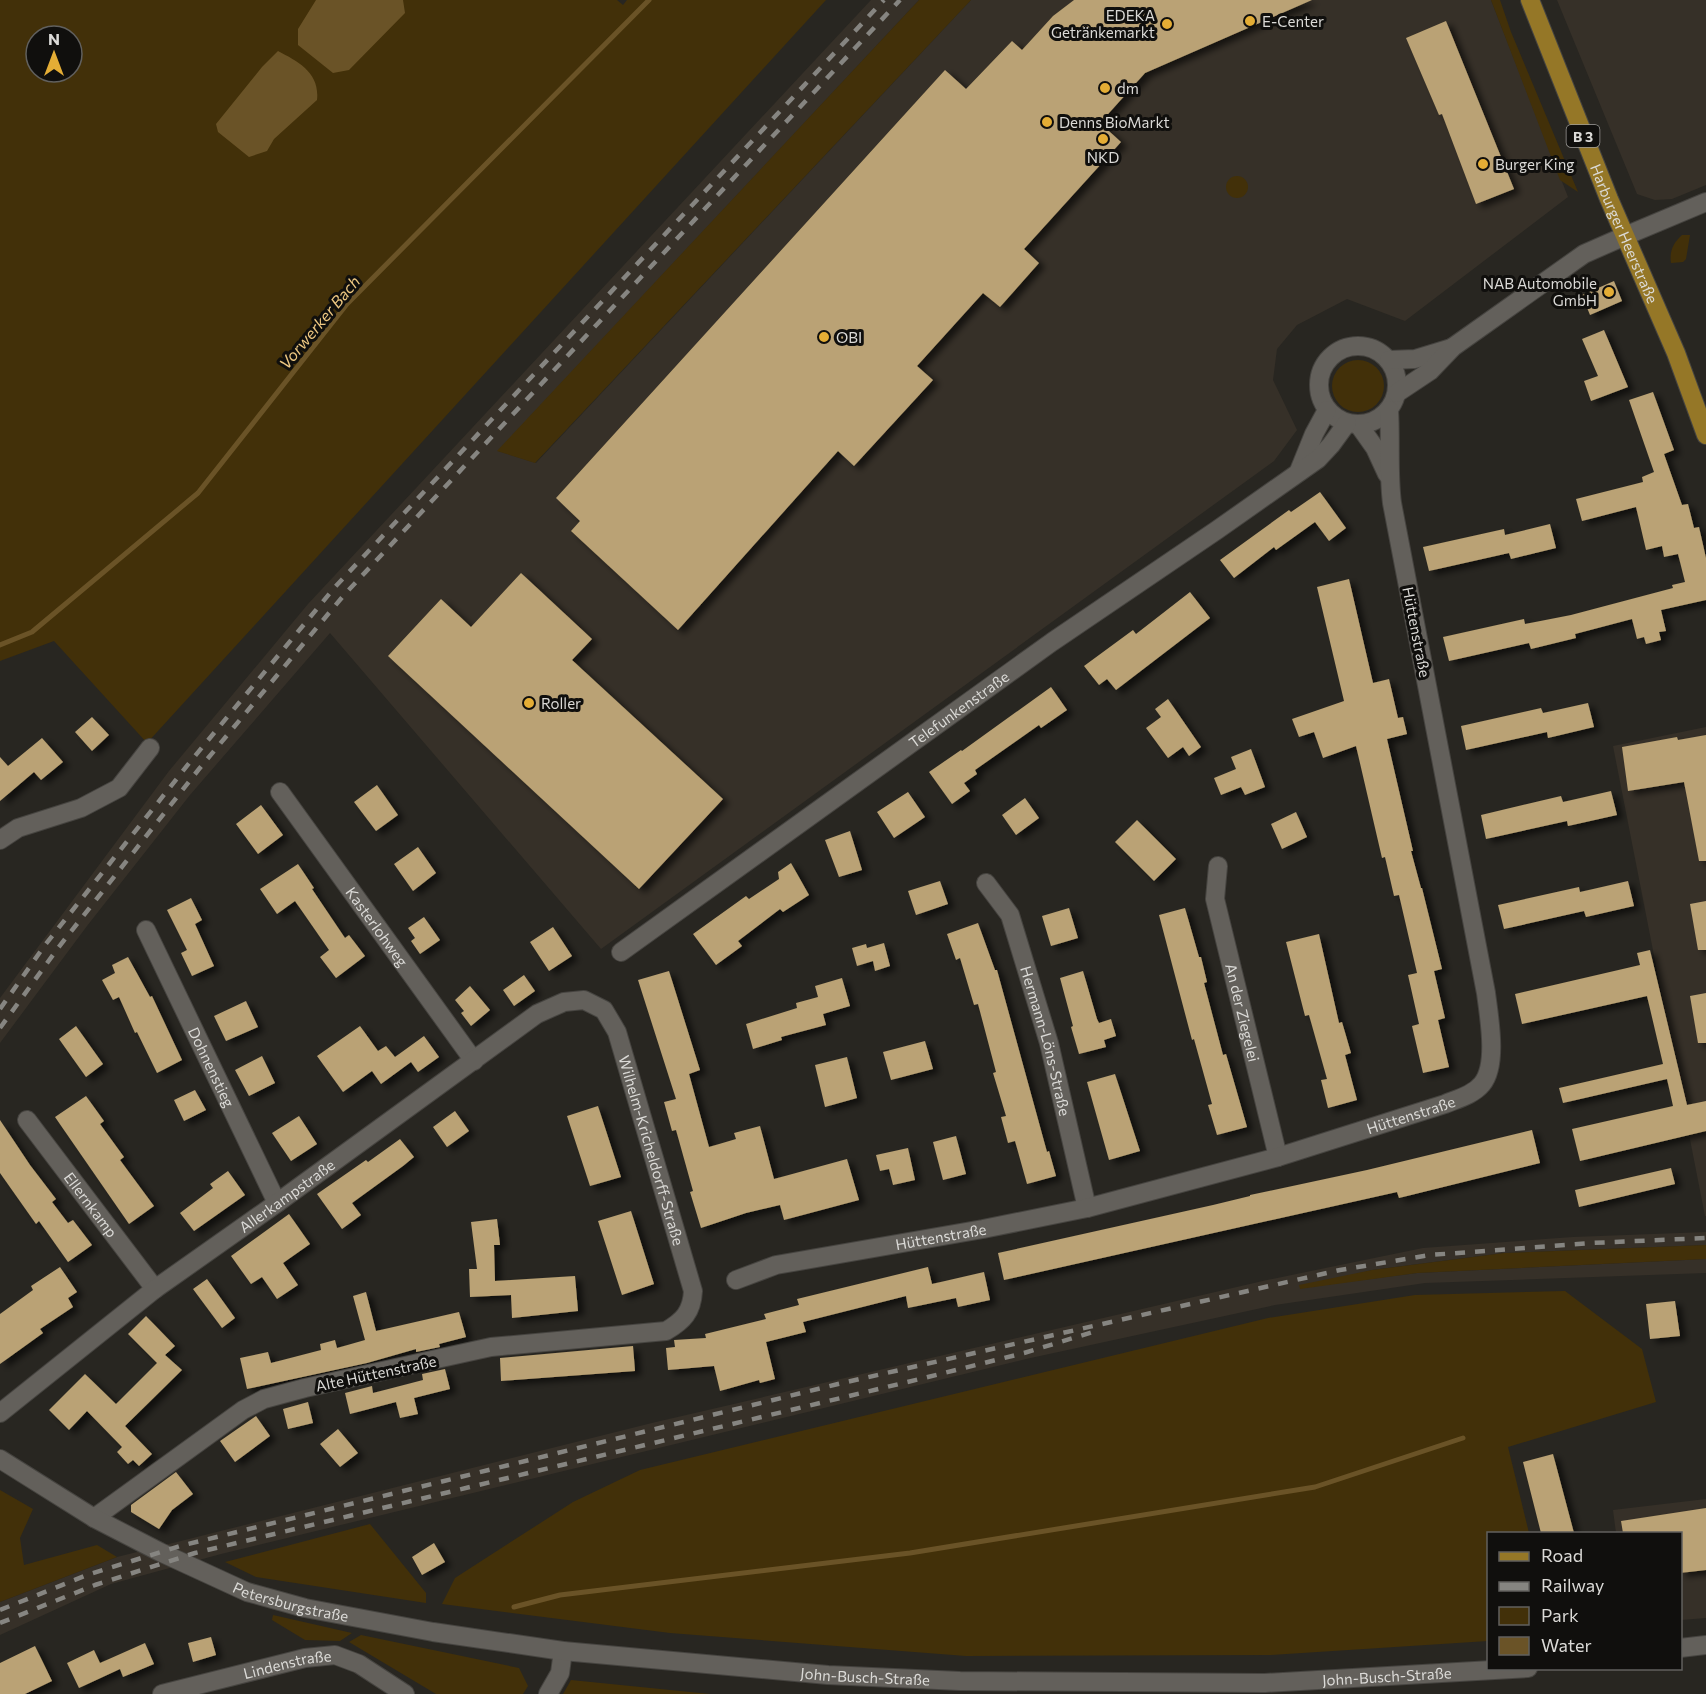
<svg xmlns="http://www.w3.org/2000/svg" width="1706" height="1694" font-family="Commissioner,sans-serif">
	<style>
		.built { fill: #363028 }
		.green { fill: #423009; fill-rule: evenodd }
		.water { fill: #6a5327 }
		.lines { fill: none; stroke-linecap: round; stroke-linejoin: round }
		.stream { stroke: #6a5327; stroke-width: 5 }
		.building { fill: #baa274; filter: url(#shadow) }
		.minor-casing { stroke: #464440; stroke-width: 20 }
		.tertiary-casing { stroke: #464440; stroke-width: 20 }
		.secondary-casing { stroke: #464440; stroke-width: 20 }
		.primary-casing { stroke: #464440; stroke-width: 20 }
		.minor { stroke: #63605b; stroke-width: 18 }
		.tertiary { stroke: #63605b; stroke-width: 18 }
		.secondary { stroke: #63605b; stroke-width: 18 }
		.primary { stroke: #957727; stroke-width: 18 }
		.rail { stroke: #868581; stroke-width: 4.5; stroke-dasharray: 10 10; stroke-linecap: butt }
		.poi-dot { fill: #e4ad35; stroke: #100f0d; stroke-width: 2 }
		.labels { text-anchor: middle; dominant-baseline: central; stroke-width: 6; stroke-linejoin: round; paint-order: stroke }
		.shield { fill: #100f0d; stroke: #9e9d9a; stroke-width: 1.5 }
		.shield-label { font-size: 14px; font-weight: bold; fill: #dbdad7 }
		.poi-label { font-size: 15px; fill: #dbdad7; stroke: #100f0d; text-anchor: start }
		.street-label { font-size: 15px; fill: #dbdad7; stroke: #100f0d }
		.water-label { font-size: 16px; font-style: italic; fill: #edc781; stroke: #100f0d }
	</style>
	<defs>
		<filter id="shadow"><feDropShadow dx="6" dy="4" stdDeviation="3" flood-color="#0009"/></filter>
	</defs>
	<rect width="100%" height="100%" fill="#282621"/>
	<path class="built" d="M871 0H919L498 451 536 463 971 0H1491L1568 197 1405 321 1347 299 1297 325 1277 349 1273 380 1297 430 1274 461 601 949 330 633 190 795 87 926 0 1043V998L169 771 308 604Z
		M1557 0H1706V185L1672 199 1655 200 1637 194Z
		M1706 727V1216H1705L1613 746Z
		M1706 1232V1245L1504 1253 1372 1270 1300 1288 1417 1273 1706 1259V1273L1425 1283 1275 1305 1026 1359 221 1554 111 1584 0 1635V1602L117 1557 656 1422 1267 1280 1423 1248 1573 1237Z
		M1706 1499V1618L1681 1620 1680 1534 1616 1533 1613 1510Z"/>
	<path class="green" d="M0 0H617L623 5 627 0H826L147 743 54 641 0 661ZM36 36H72V72H36Z
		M919 0H971L535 463 497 451Z
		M1491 0H1500L1511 32 1578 192 1560 180Z
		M1226 187a11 11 0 1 1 22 0a11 11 0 1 1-22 0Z
		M1682 235H1690L1686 259 1683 262 1671 263C1669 251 1674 242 1682 235Z
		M1332 386a26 26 0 1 1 52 0a26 26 0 1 1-52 0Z
		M1706 1245V1259L1417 1273 1300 1289 1299 1285 1372 1270 1504 1253Z
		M1565 1291 1642 1349 1656 1402 1508 1447 1529 1533 1488 1534V1641L1271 1655 966 1656 670 1633 442 1604 455 1578 573 1502 640 1470 1268 1318 1415 1295Z
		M0 1490 33 1509 20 1538 24 1565 97 1545 117 1557 0 1602Z
		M370 1524 426 1593V1603L256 1577 225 1562Z
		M273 1615 352 1633 340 1641 305 1640 272 1620Z
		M361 1635 519 1668 528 1686 523 1694H436L349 1642Z
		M571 1680 710 1694H563Z"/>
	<path class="water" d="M316 0H403L405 13 349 70 333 73 298 45V29Z
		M278 51C299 62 320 73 317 100L274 139 267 151 249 157 218 132 216 124 262 67Z"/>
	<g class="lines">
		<path class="stream" d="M0 645 32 632 198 493 347 304 649 0
			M514 1607 560 1595 910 1553 1315 1487 1463 1438"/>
	</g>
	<path class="building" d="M1074 0H1312L1145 73 1100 123 1121 142 1024 249 1039 263 1000 307 983 293 917 366 933 380 854 466 838 451 678 630 571 531 580 521 556 498 945 70 966 89 1012 41 1022 50 1053 16Z
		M1446 21 1514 189 1476 204 1442 114 1439 115 1406 38Z
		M1614 281 1622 301 1590 315 1582 295Z
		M1604 330 1628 387 1591 401 1584 381 1598 376 1582 339Z
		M1653 392 1674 450 1664 454 1682 505 1688 504 1694 528 1699 527 1706 558V600L1661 610 1666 631 1659 632 1661 640 1646 644 1644 637 1637 639 1632 619 1575 634 1576 638 1531 649 1529 643 1449 661 1443 637 1524 619 1525 624 1571 615 1673 588 1672 585 1685 582 1678 554 1664 557 1662 546 1646 550 1636 507 1582 521 1576 499 1643 482 1642 477 1654 472 1629 400Z
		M1320 492 1346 528 1329 541 1315 522 1276 550 1274 547 1234 578 1220 560 1289 510 1291 512Z
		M1550 524 1556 548 1511 559 1509 553 1429 571 1423 547 1504 529 1505 535Z
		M521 573 592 639 572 660 723 799 639 889 388 656 441 599 471 627Z
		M1349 579 1373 683 1389 679 1398 718 1403 717 1407 734 1387 739 1413 851H1411L1421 888H1422L1442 969 1434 971 1445 1018 1438 1020 1449 1067 1423 1073 1412 1026 1419 1024 1408 975 1417 973 1399 895 1394 896 1385 857 1382 858 1356 746 1323 758 1314 732 1299 737 1292 719 1344 701 1317 587Z
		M1190 592 1210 618 1116 690 1107 679 1099 685 1084 666 1133 630 1136 634Z
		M1051 687 1067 710 1041 728 1039 725 975 770 977 774 964 783 970 791 952 804 929 772 961 750 962 751Z
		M1168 699 1201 747 1189 756 1183 747 1168 758 1146 728 1161 717 1155 709Z
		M1588 703 1594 727 1548 738 1547 732 1466 750 1461 726 1541 708 1543 713Z
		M92 717 109 735 92 751 75 732Z
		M1706 735V861H1699L1684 782 1628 791 1622 747 1677 737 1678 740Z
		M42 738 63 762 41 780 34 772 0 801V757L8 766Z
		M1251 749 1265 787 1245 795 1241 787 1221 795 1214 778 1236 769 1231 757Z
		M377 785 398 815 376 831 354 802Z
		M1611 791 1617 815 1568 826 1567 821 1486 839 1481 815 1561 796 1563 802Z
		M908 792 925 817 894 838 877 812Z
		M1025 798 1039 818 1016 835 1002 815Z
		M261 805 283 835 258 854 236 824Z
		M1296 812 1307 837 1282 849 1271 824Z
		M1137 820 1176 859 1154 881 1115 842Z
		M850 831 862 870 839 877 825 840Z
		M418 847 436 873 413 891 394 864Z
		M791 863 809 895 783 912 780 909 738 941 742 946 716 965 693 934 746 896 749 899 779 879 778 872Z
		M298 864 314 888 312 889 345 938 349 935 365 956 336 978 320 957 329 950 295 901 277 914 260 889Z
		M940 881 948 904 916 915 908 891Z
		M1628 881 1634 906 1586 917 1584 911 1504 929 1498 905 1579 887 1580 892Z
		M191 898 202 920 195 924 214 966 192 976 181 953 187 950 167 910Z
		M1706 901V950H1698L1690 904Z
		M1069 908 1078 938 1051 946 1042 916Z
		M1185 908 1199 957H1201L1207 982 1204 983 1223 1055 1226 1054 1247 1127 1217 1135 1208 1105 1212 1104 1194 1039 1192 1040 1159 915Z
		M424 917 440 940 420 954 411 941 415 938 408 928Z
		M978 923 995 970H997L1047 1152 1049 1151 1056 1176 1027 1184 1015 1141 1008 1143 1001 1117 1006 1116 993 1073 996 1072 978 1004 974 1005 960 958 956 960 947 934Z
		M553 927 572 956 549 971 530 942Z
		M1319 934 1339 1023 1342 1022 1351 1053 1345 1055 1357 1100 1328 1108 1321 1080 1327 1079 1309 1015 1305 1016 1286 942Z
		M884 943 890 966 875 971 873 961 857 966 852 948 866 944 867 948Z
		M1650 950 1687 1105 1706 1101V1131L1580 1161 1572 1129 1673 1106 1667 1079 1563 1103 1559 1088 1663 1064 1647 996 1522 1024 1515 994 1640 965 1637 953Z
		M128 957 150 997 152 996 182 1060 157 1073 137 1032 135 1033 119 997 113 1000 102 980 115 973 112 965Z
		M669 971 700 1070 689 1074 709 1147 736 1139 734 1133 760 1126 774 1179 847 1159 859 1200 784 1220 780 1205 746 1213 701 1228 690 1192 693 1191 676 1130 672 1131 664 1102 676 1099 638 980Z
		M1083 971 1097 1019 1099 1023 1111 1019 1116 1036 1104 1040 1106 1047 1079 1054 1071 1027 1073 1026 1060 978Z
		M524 975 535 991 514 1006 503 990Z
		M842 978 850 1006 823 1014 826 1025 781 1037 782 1040 753 1049 746 1024 797 1008 796 1003 818 997 815 986Z
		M470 986 490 1010 471 1026 461 1013 464 1011 455 1000Z
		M1706 993V1043H1698L1690 996Z
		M246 1001 258 1027 226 1041 214 1016Z
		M76 1026 103 1064 86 1077 59 1039Z
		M360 1026 378 1051 386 1046 395 1057 424 1036 439 1057 418 1072 411 1062 381 1084 372 1071 343 1092 317 1056Z
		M925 1041 933 1069 891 1080 883 1052Z
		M262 1056 275 1083 249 1096 235 1070Z
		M847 1057 857 1098 825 1107 815 1065Z
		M1115 1074 1140 1151 1109 1160 1087 1082Z
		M195 1090 206 1110 184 1121 174 1100Z
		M86 1096 104 1121 100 1124 124 1157 120 1160 154 1206 129 1224 55 1117Z
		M598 1106 621 1177 590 1186 567 1116Z
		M455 1111 469 1131 447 1147 433 1127Z
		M299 1116 317 1144 291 1161 272 1133Z
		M0 1120 30 1165 56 1199 52 1202 68 1223 73 1220 92 1245 68 1262 39 1221 36 1224 0 1173Z
		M1532 1130 1540 1163 1399 1198 1397 1192 1004 1280 998 1253 1213 1205 1250 1196V1195L1367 1170Z
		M956 1136 966 1174 943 1180 933 1142Z
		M400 1139 414 1157 403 1166 352 1203 361 1215 342 1229 317 1194 366 1160 368 1162Z
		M908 1148 915 1180 893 1185 889 1169 880 1171 876 1155Z
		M1671 1168 1675 1184 1579 1207 1575 1190Z
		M228 1171 245 1195 194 1231 180 1213 213 1188 210 1184Z
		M631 1211 654 1284 622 1295 598 1221Z
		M289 1214 310 1244 283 1263 298 1285 277 1299 262 1277 251 1284 231 1256Z
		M497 1219 500 1245H494L495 1281 575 1276 578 1311 512 1318 511 1295 470 1297 469 1269H477L471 1222Z
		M60 1267 77 1292 68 1298 73 1307 40 1329 43 1333 0 1364V1314L33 1290 31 1286Z
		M928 1267 932 1284 984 1272 990 1300 958 1307 956 1298 908 1308 906 1296 803 1322 806 1332 766 1342 775 1379 760 1383 759 1380 720 1391 714 1366 668 1370 666 1348 675 1347 674 1340 706 1338 705 1334 766 1319 764 1314 799 1305 797 1299Z
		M207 1279 235 1318 222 1328 193 1289Z
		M366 1292 376 1331 459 1312 466 1337 439 1344 440 1347 416 1352V1349L367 1363 247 1389 240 1358 268 1352 271 1363 321 1350 320 1344 335 1340 337 1348 365 1340 353 1296Z
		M1675 1301 1680 1336 1650 1339 1646 1304Z
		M146 1316 175 1346 165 1355 182 1370 125 1426 152 1454 139 1466 133 1460 128 1464 117 1452 122 1447 87 1411 69 1430 49 1410 85 1374 116 1404 157 1363 128 1334Z
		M633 1346 635 1371 501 1381 500 1358Z
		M445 1369 450 1389 414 1398 418 1414 400 1418 396 1402 350 1414 345 1393 372 1386 373 1393 423 1380 422 1374Z
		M308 1402 313 1423 288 1429 283 1409Z
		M256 1416 270 1436 235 1462 220 1441Z
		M338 1429 358 1453 340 1467 320 1444Z
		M1553 1454 1574 1533H1541L1523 1462Z
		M176 1472 193 1494 172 1510 159 1529 131 1512V1505Z
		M1706 1508V1570L1680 1573V1533H1623L1621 1521Z
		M434 1543 445 1562 422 1575 412 1557Z
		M211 1637 216 1655 193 1662 188 1643Z
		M145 1643 154 1664 123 1677 120 1669 79 1688 67 1663 94 1650 100 1663Z
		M35 1646 52 1681 25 1694H0V1663Z"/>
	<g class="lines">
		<defs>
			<g id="minor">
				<circle cx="1358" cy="385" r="39"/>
				<path d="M1389 360 1415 359 1451 348"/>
				<path d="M1397 393 1430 371 1453 347 1584 254 1625 236"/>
				<path d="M1358 424 1375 448 1387 474"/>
				<path d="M1299 471 1314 434 1327 410"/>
				<path id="s1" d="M280 792 474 1061"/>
				<path d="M0 840 18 828 81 808 119 788 150 748"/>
				<path id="s2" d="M1218 866 1215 899 1278 1157"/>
				<path id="s3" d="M986 883 1010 915 1049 1043 1087 1208"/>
				<path id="s4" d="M146 930 277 1203"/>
				<path id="s5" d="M621 952 1052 642 1217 530 1318 459 1331 445 1347 423"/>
				<path id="s6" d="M27 1120 155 1289"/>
				<path id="s7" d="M736 1280 776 1265 983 1229 1087 1208 1278 1157 1445 1104C1457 1099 1473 1095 1482 1084 1498 1065 1489 1017 1486 993L1392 503C1388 472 1391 441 1389 410"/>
				<path id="s8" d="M0 1413 155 1289 277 1203 537 1014 564 1002 584 1000 604 1010 617 1032 693 1291C692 1312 683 1321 666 1331L491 1347 305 1388 264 1399 243 1410 94 1518"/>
				<path id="s9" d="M162 1694 305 1658 335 1655 359 1664 405 1694"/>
				<path d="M548 1694 560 1673 563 1651"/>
			</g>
			<path id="tertiary" d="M1625 236 1706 202"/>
			<g id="secondary">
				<path id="s10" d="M0 1459 94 1518 160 1552 247 1592 305 1608 433 1632 563 1651 828 1675 960 1681 1265 1683 1528 1668"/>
				<path d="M1680 1648 1706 1645"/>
			</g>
			<g id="primary">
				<path id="s11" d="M1530 0 1609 199 1676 353 1706 435"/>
			</g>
		</defs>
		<use href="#minor" class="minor-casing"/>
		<use href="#tertiary" class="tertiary-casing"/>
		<use href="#secondary" class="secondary-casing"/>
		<use href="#primary" class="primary-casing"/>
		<use href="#minor" class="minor"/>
		<use href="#tertiary" class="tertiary"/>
		<use href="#secondary" class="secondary"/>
		<use href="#primary" class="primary"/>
		<path class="rail" d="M0 1009 45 945 190 762 335 587 884 0
			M0 1028 58 948 199 769 344 595 900 0
			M0 1610 87 1575 180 1546 838 1384 1340 1270 1430 1255 1591 1243 1706 1238
			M0 1623 95 1585 195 1553 920 1379 1024 1353 1093 1332"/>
	</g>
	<g class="poi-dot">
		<circle cx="1250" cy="21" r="6"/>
		<circle cx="1167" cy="24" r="6"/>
		<circle cx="1105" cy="88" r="6"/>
		<circle cx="1047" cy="122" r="6"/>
		<circle cx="1103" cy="139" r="6"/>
		<circle cx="1483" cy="164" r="6"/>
		<circle cx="1609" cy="292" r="6"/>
		<circle cx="824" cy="337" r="6"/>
		<circle cx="529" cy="703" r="6"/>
	</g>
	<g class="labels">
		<rect class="shield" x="1566.5" y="125" width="33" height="22" rx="4.5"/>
		<g class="shield-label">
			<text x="1583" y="136">B 3</text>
		</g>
		<g class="poi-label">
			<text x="1155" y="15" text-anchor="end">EDEKA<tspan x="1155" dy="17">Getränkemarkt</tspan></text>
			<text x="1262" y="21">E-Center</text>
			<text x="1117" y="88">dm</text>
			<text x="1059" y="122">Denns BioMarkt</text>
			<text x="1103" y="157" text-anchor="middle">NKD</text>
			<text x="1495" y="164">Burger King</text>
			<text x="1597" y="283" text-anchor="end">NAB Automobile<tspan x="1597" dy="17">GmbH</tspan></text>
			<text x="836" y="337">OBI</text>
			<text x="541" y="703">Roller</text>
		</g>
		<g class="street-label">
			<text stroke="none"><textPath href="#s11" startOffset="252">Harburger Heerstraße</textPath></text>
			<text transform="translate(1417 632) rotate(79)">Hüttenstraße</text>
			<text stroke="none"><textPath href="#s5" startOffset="416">Telefunkenstraße</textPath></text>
			<text stroke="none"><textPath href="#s1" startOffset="166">Kasterlohweg</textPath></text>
			<text stroke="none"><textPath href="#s2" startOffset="150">An der Ziegelei</textPath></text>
			<text stroke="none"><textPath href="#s3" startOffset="171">Hermann-Löns-Straße</textPath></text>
			<text stroke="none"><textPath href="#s4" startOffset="152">Dohnenstieg</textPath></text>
			<text stroke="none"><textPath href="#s7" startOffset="696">Hüttenstraße</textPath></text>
			<text stroke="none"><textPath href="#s8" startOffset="890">Wilhelm-Kricheldorff-Straße</textPath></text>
			<text stroke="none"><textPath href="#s8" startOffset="360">Allerkampstraße</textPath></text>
			<text stroke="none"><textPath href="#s6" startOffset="106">Ellernkamp</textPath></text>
			<text stroke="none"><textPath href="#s7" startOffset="210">Hüttenstraße</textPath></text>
			<text transform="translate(376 1373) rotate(-12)">Alte Hüttenstraße</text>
			<text stroke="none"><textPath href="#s10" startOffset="326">Petersburgstraße</textPath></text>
			<text stroke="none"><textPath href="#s9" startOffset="129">Lindenstraße</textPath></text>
			<text stroke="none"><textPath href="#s10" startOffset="906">John-Busch-Straße</textPath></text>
			<text stroke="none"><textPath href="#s10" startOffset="1428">John-Busch-Straße</textPath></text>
		</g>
		<g class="water-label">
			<text transform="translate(319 322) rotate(-50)">Vorwerker Bach</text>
		</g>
	</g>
	<rect x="1487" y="1532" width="195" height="138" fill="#100f0d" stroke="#61605e" stroke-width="1.5"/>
	<rect x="1499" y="1552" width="30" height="9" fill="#957727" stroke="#61605e" stroke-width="1.5"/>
	<text x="1541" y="1562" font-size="18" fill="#dbdad7">Road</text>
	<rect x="1499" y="1582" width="30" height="9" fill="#868581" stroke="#61605e" stroke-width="1.5"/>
	<text x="1541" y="1592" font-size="18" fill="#dbdad7">Railway</text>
	<rect x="1499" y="1607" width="30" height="18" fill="#423009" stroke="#61605e" stroke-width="1.5"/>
	<text x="1541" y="1622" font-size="18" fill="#dbdad7">Park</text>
	<rect x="1499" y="1637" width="30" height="18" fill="#6a5327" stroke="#61605e" stroke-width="1.5"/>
	<text x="1541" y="1652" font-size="18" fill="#dbdad7">Water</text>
	<g transform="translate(54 54)"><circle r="28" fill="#100f0d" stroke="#61605e" stroke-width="1.5"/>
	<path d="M0-4.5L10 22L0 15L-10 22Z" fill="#e4ad35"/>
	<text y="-9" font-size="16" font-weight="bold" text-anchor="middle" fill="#dbdad7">N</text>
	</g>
</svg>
